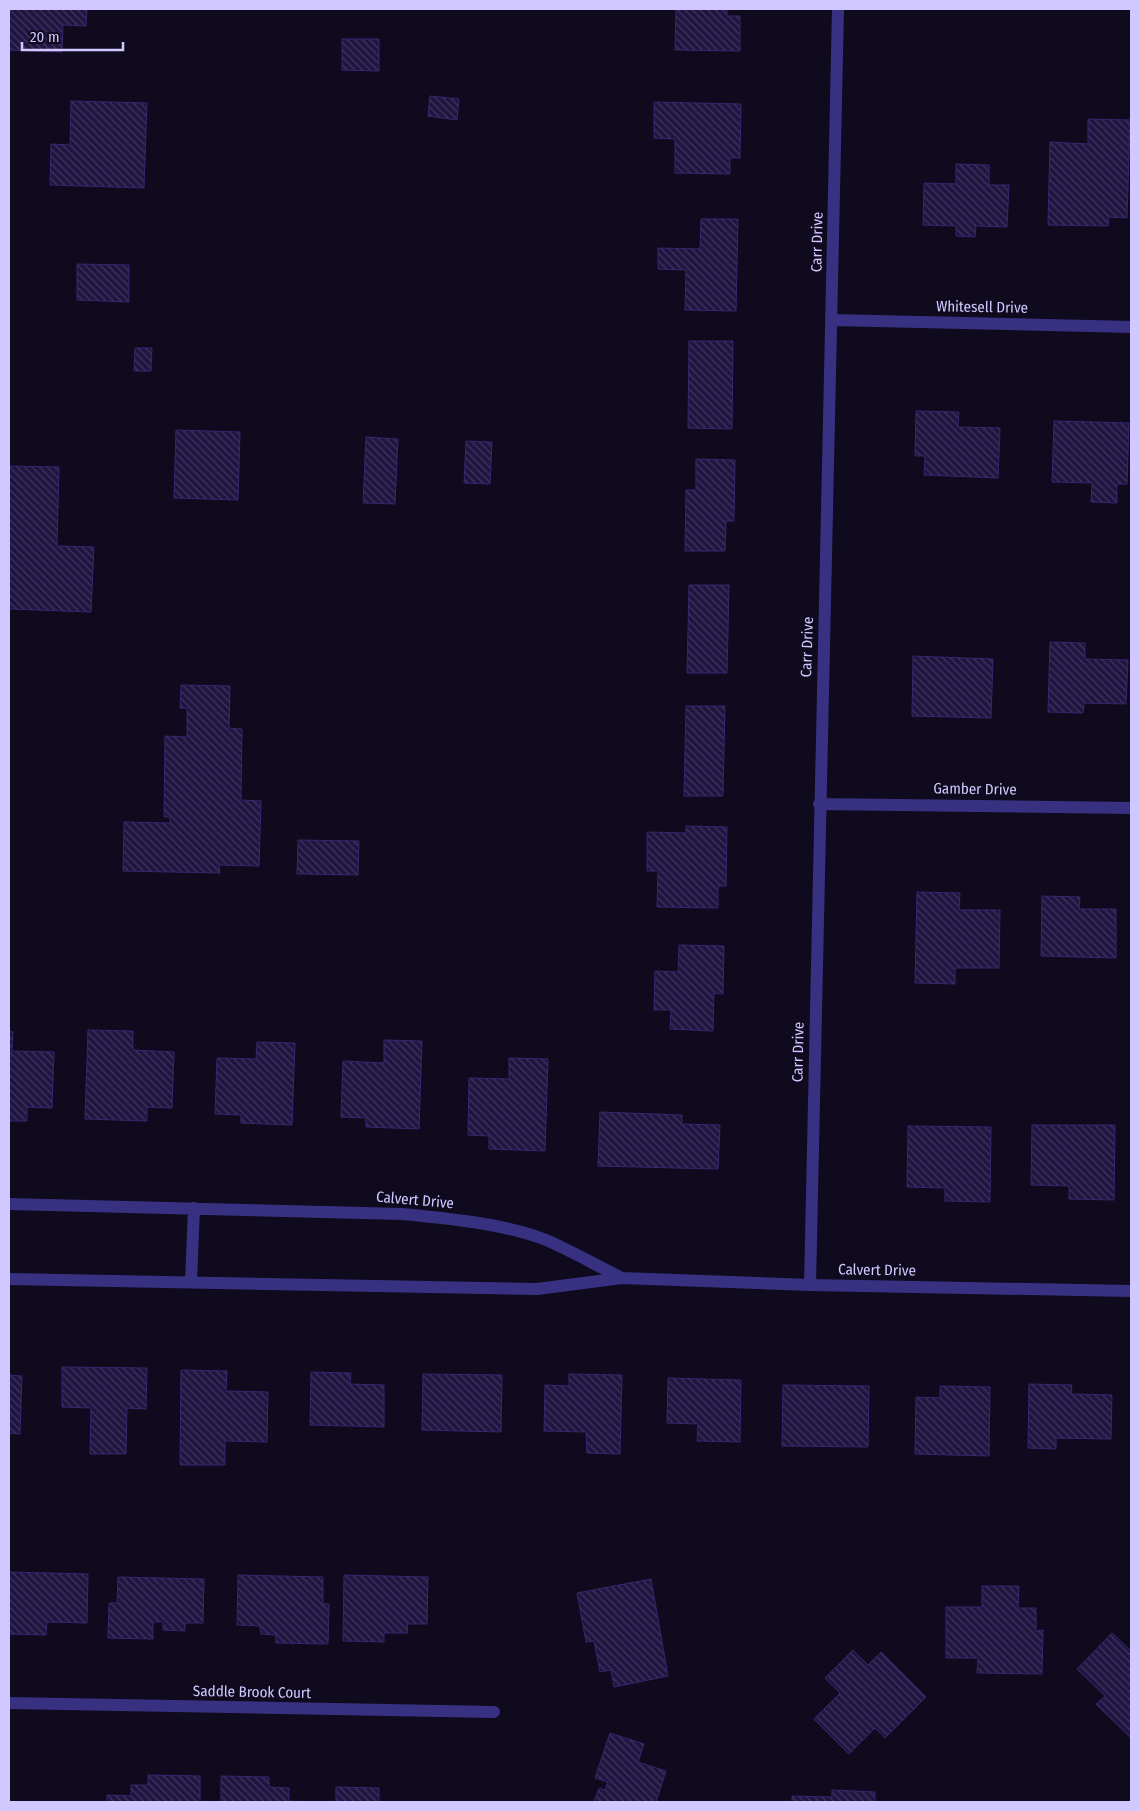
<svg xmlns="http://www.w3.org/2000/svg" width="1140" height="1811" font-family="'Fira Sans Condensed',sans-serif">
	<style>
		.building { fill: url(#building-back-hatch); stroke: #37256f }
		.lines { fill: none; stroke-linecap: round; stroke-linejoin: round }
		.minor { stroke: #383182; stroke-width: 12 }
		.labels { text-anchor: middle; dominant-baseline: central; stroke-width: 4; stroke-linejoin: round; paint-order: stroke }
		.street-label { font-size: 15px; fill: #d1c8ff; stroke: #0f0a1e }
	</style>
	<defs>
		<pattern id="building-back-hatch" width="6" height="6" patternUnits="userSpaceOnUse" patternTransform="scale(1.25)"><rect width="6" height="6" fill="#201541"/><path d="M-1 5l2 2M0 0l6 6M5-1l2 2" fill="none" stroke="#3f365e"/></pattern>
	</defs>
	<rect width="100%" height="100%" fill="#0f0a1e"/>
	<path class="building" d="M9 9H87L86 26 63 25 62 52 9 50Z
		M676 9H727V16H740V51L675 50Z
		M342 39H379V71L342 70Z
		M430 96 459 99 457 120 428 116Z
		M71 101 147 103 144 188 50 185 51 144 70 145Z
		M654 102 741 104 740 158H730V174L675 173V139L654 138Z
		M1088 119 1130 120 1127 218 1109 217 1108 226 1048 225 1050 142 1088 144Z
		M956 164 989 165V185H1009L1007 227 976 226 975 237 956 236V226L923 225 924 183 956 184Z
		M701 219H738L736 311 685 310 686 270 658 269V248L700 249Z
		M77 264 129 265V302L77 300Z
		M689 341H733L732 429 688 428Z
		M135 348H152L151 371H134Z
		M916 411 959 412 958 427 1000 428 998 478 924 475 925 456H915Z
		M1054 421 1129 423 1127 484H1117V503L1091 502 1092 483 1052 482Z
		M176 430 240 432 238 500 174 498Z
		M366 437 398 439 395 504 363 503Z
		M466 441 492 442 490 484 464 483Z
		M696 459 735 460 734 521H726L725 551H685L686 490H696Z
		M9 466 59 467 57 546 94 547 91 612 9 609Z
		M689 585H729L727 673H687Z
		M1050 642 1085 643V659L1128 660 1126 704 1084 703 1083 713 1048 712Z
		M913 656 993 659 991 718 912 716Z
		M181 685 230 686 229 728 242 729 241 800 261 801 259 866 219 865 220 873 123 871 124 822 170 823V817H164L165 736 187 737V708H180Z
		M686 706H725L723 796H684Z
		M686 826 727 827 726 886H718V908L657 907 658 871H647V832L686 833Z
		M298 840 359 841 358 875 297 874Z
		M917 892 960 893 959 910H1000L999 968H955V984L915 983Z
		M1042 896 1080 897 1079 909H1116V958L1041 956Z
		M679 945 724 946 723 994 714 993 713 1031 670 1029 671 1010H654L655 971 678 972Z
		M88 1030 133 1031V1050L174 1052 172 1108 147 1107V1121L85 1119Z
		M9 1031 13 1032 12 1051 54 1052 52 1108 27 1107V1121H9Z
		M384 1040 422 1041 419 1129 366 1127V1118L341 1117 343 1061 384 1063Z
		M257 1042 295 1043 292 1125 241 1123V1115L215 1114 217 1058 256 1059Z
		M509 1058 548 1059 545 1151 489 1149V1136L468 1135 469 1078 509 1079Z
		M600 1112 682 1115V1124L720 1125 718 1169 598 1166Z
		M1032 1125H1115L1114 1200 1069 1199V1186L1031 1185Z
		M908 1126 991 1127 990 1202 945 1201V1188L907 1187Z
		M62 1367 147 1368 146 1409 127 1408 126 1454H90L91 1408 62 1407Z
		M181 1370 227 1371 226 1391 268 1392 267 1442 225 1441V1465H180Z
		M311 1372 351 1373 350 1384 384 1385V1427L310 1425Z
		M423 1374 502 1375 501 1432 422 1430Z
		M569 1374 622 1375 620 1454 587 1453 586 1432 544 1431 545 1385 569 1386Z
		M9 1375 22 1376 20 1434 9 1433Z
		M668 1378 741 1380 740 1442 697 1441 698 1424 667 1423Z
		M1029 1384 1072 1385 1071 1394 1112 1395 1111 1439 1056 1438V1449L1028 1448Z
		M783 1385 869 1386 868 1447 782 1446Z
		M940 1386 990 1387 989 1456 915 1454 916 1397 940 1398Z
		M9 1572 88 1574 87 1623 47 1622 46 1635 9 1634Z
		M238 1575 323 1577V1604H329L328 1644 276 1643V1635L261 1634 260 1626 237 1625Z
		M344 1575 428 1577 427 1624H407L408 1633H384V1642L343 1641Z
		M118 1577 204 1579 203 1623H185V1631L163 1630V1622H153V1639L108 1638 109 1603H117Z
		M651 1579 668 1676 614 1687 611 1670 600 1672 594 1641 586 1642 577 1593Z
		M982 1586H1019L1018 1608H1036V1631L1043 1630 1042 1674 977 1673 978 1658H946V1607H982Z
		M1112 1633 1131 1651V1738L1096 1704 1105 1696 1077 1669Z
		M853 1650 868 1665 881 1652 926 1697 885 1738 875 1728 849 1754 814 1719 840 1693 825 1678Z
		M610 1733 644 1744 638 1762 666 1771 656 1802H594L599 1788 605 1790 608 1782 595 1778Z
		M148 1775 200 1776V1802H107V1795L131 1796V1785H148Z
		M221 1776 269 1777V1787L289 1788V1801L311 1802H221Z
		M336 1787 379 1788V1802H336Z
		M832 1790 875 1792V1802H792V1796L832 1797Z"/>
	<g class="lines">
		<path class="minor" d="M832 320 1131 327
			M819 804 1131 808
			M9 1204 402 1214C445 1218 507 1224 546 1240 572 1251 597 1266 622 1278
			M9 1279 537 1289 622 1278 810 1285 1131 1291
			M191 1282 194 1208
			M810 1285 838 9
			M9 1703 494 1712"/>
	</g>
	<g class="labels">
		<g class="street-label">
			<text transform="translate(817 242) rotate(-89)">Carr Drive</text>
			<text transform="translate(982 307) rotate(1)">Whitesell Drive</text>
			<text transform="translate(807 647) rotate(-88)">Carr Drive</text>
			<text transform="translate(975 789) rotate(1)">Gamber Drive</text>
			<text transform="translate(798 1052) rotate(-89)">Carr Drive</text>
			<text transform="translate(415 1200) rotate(5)">Calvert Drive</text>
			<text transform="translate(877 1270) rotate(1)">Calvert Drive</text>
			<text transform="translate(252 1692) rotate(1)">Saddle Brook Court</text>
		</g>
	</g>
	<rect width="1140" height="1811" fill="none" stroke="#d1c8ff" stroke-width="20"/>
	<path d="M22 42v8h101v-8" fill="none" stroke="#d1c8ff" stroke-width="2.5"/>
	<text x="30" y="42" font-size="15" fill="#d1c8ff" stroke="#0f0a1e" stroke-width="4" paint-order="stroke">20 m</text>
</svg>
